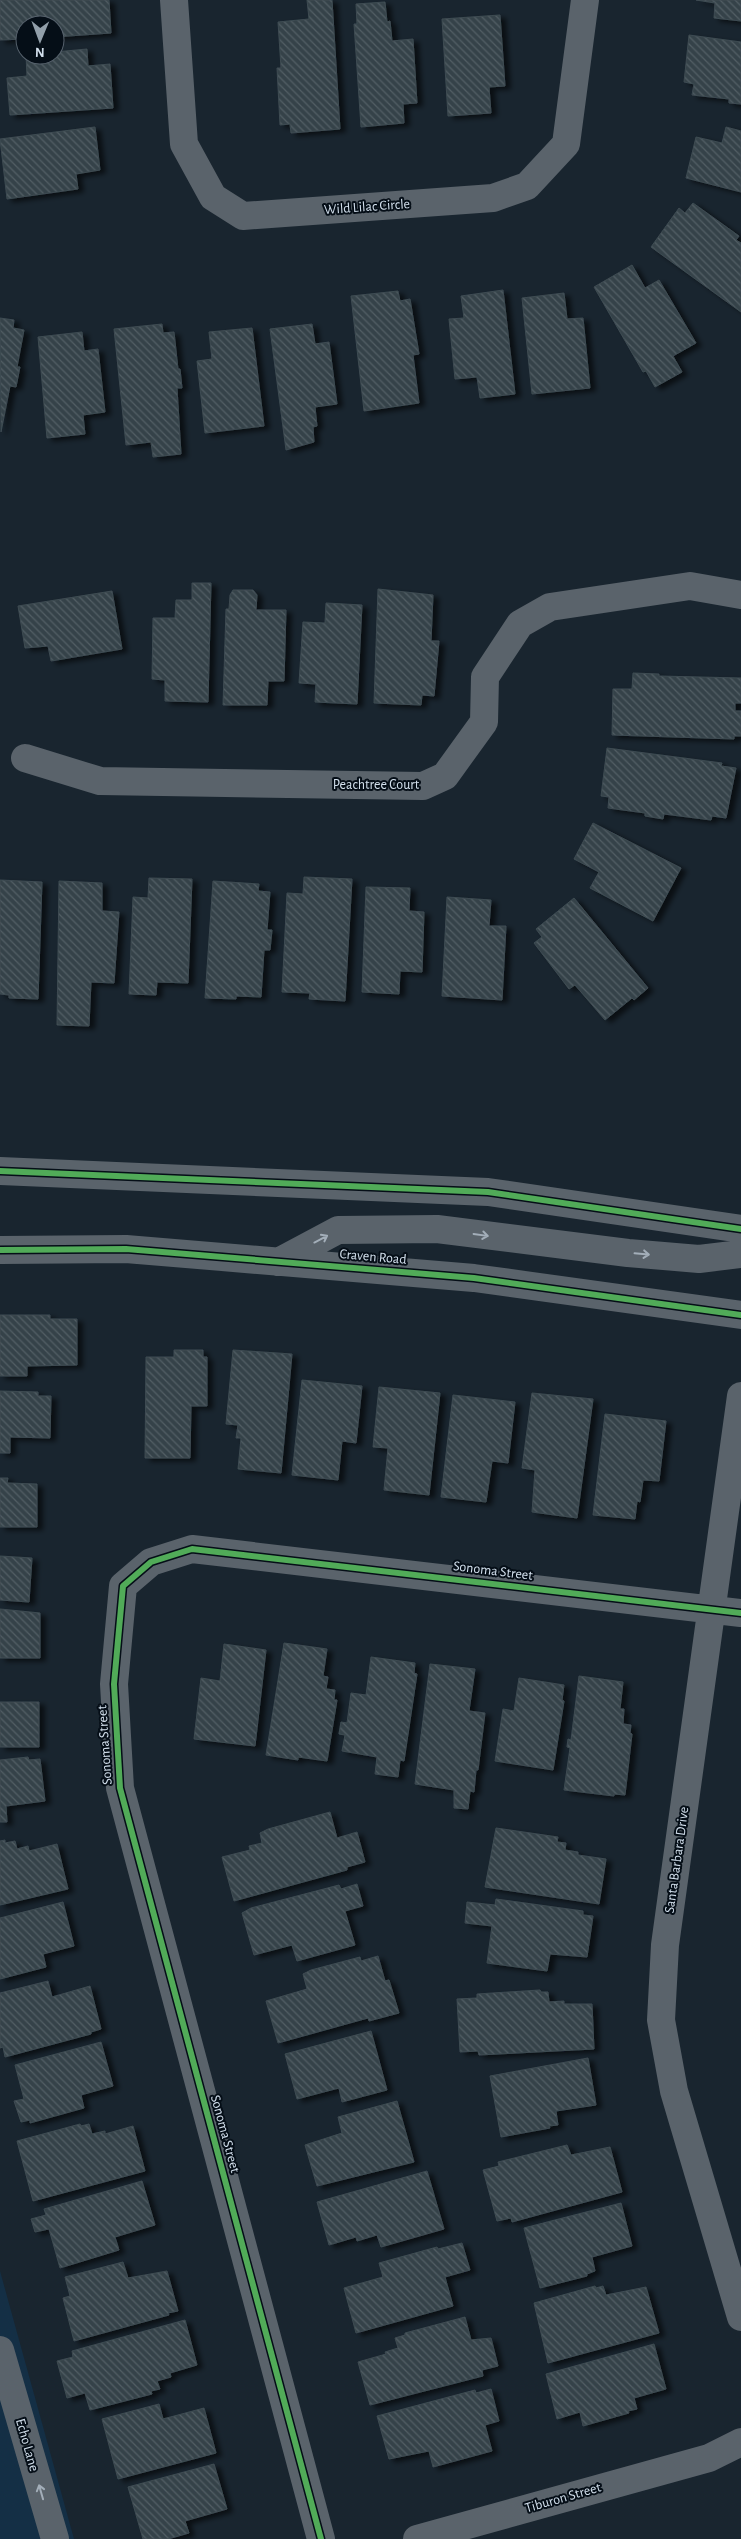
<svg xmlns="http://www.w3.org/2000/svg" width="741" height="2539" font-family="'Alegreya Sans',sans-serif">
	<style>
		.built { fill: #142f45 }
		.building { fill: url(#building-back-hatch); stroke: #3e4b52; filter: url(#shadow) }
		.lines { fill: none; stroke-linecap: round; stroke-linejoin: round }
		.minor { stroke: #5a636b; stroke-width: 28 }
		.tertiary { stroke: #5a636b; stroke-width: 28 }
		.secondary { stroke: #5a636b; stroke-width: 28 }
		.cycleway-casing { stroke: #050e17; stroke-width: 9 }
		.cycleway { stroke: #51ab58; stroke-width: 6 }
		.oneway { stroke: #a3aeb9 }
		.labels { text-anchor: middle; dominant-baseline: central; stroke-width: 4; stroke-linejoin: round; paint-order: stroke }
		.street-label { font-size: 14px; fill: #d3e0ed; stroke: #050e17 }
	</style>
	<defs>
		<pattern id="building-back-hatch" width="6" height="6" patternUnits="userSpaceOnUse" patternTransform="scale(1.25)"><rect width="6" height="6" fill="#36434a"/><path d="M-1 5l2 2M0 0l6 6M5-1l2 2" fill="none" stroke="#525e64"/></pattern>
		<filter id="shadow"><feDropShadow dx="5.5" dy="3" stdDeviation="2.5" flood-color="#0009"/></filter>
	</defs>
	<rect width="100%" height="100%" fill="#19252f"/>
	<path class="built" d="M0 2271 74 2539H0Z"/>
	<path class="building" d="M0 0H109L111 33 55 37V25H25V39L0 40Z
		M307 0H332L340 129 291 133 290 124 280 125 277 68H281L278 22 309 19Z
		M696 0H741V21L714 18 715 3Z
		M385 2 387 22 390 21 392 41 413 39 417 103 403 104 404 123 361 127 354 24H357L356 4Z
		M500 15 505 86 489 87 491 113 448 116 442 19Z
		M689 35 741 42V104L729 103V99L692 95 694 84 684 82Z
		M87 49 88 66 110 64 113 108 10 115 7 78 27 76 26 55H55V52Z
		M95 127 100 170 76 174 78 189 7 199 0 139Z
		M726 127 741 131V192L686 178 696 137 722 143Z
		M693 203 739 236 736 240 741 243V312L651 247 679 208 685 213Z
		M632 265 645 288 659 280 696 343 673 356 682 372 655 387 646 371 643 372 594 287Z
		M503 290 515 394 480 398 477 377 455 379 449 319 464 318 461 296Z
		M398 291 400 301 410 299 419 354 413 355 419 403 364 411 351 296Z
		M564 293 567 319 583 318 590 388 532 394 522 298Z
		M0 318 14 320 13 328 24 330 17 367H20L16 387 10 386 1 432Z
		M162 324 163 333 174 332 178 369H180L182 388H177L181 454 153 457 151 442 126 445 114 329Z
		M312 324 315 344 329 342 337 404 315 407 317 426 313 427 314 442 286 450 270 329Z
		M252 328 264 426 205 433 197 361 212 359 209 332Z
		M82 332 84 351 98 349 105 412 83 415 85 434 47 438 38 337Z
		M192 583H211L208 702 165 701V680L152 679 153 618H175L176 600H192Z
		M378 589 433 595 431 641H439L434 696 422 695 421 705 374 703Z
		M233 590H253L257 595 256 610H286L284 681H268L267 705H223L226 609H229L230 595Z
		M112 591 122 649 51 661 48 646 25 648 18 606Z
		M326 603 362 605 357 704 315 702 316 684 299 683 303 622 325 623Z
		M633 673 659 674V676L741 678V703H735V711H741V736H734V739L612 735 613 689H632Z
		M607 748 722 763 721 766 736 768 726 818 712 816 711 820 664 814 663 819 645 816V813L608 808 609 797 601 796Z
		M593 823 681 868 653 921 590 888 599 872 574 859Z
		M304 877 352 879 345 1001 309 999 310 993 282 992 287 893 303 894Z
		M149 878 192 879 188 983 157 982 156 995 129 994 133 897 148 898Z
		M0 880 42 882 38 999 9 998V995L0 994Z
		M59 881 102 883V911L119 912 114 983 91 982 89 1026 57 1025Z
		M213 881 259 884 258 891 270 892 267 930H272L270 950H264L261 997 236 996V999L205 998Z
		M366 887 410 888 409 911 424 912 422 972 400 971 399 994 362 992Z
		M447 897 491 900 489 926H506L502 1000 442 996Z
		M574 898 648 988 634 1000 632 998 605 1020 575 985 569 989 534 943 542 937 536 929Z
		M0 1315H50V1319H77V1365L27 1366V1376H0Z
		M174 1350H203V1357H207V1406H191L190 1458H145L146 1357H174Z
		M233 1350 292 1354 281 1473 238 1469 241 1438H236L238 1425 226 1424Z
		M302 1380 362 1386 356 1443 342 1441 338 1480 292 1475Z
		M379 1387 440 1393 429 1495 384 1490 388 1448 373 1447Z
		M0 1391 38 1392V1396H51L50 1438 10 1437V1453H0Z
		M532 1393 593 1399 577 1518 532 1512 535 1470 522 1468Z
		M453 1395 515 1402 508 1463 492 1461 486 1502 441 1497Z
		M605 1414 666 1421 659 1481 643 1480 640 1502 637 1501 635 1519 593 1515Z
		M0 1478H8L7 1483 37 1484V1527H0Z
		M0 1556 32 1558 29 1602 0 1600Z
		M0 1609 40 1613V1658H0Z
		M284 1643 327 1649 323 1676 328 1677 326 1689 335 1690 334 1700H337L327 1761 298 1757V1760L266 1755Z
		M224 1644 266 1650 255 1746 194 1739 201 1678 220 1681Z
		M371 1657 415 1663 414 1673 417 1674 404 1761 400 1760 398 1777 375 1774 377 1757 342 1751 345 1735 339 1734 341 1722 347 1723 351 1693 366 1695Z
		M430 1664 475 1669 469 1711 485 1713 478 1770H476L474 1792 470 1791 468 1809 454 1808V1790L415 1784Z
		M579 1676 623 1682 620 1709H624L623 1724 631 1725 630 1733 632 1734 625 1795 614 1794V1796L564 1790 570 1748 567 1747 568 1739 571 1740Z
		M519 1678 564 1685 562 1700 564 1701 553 1770 495 1761 503 1709 514 1711Z
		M0 1702H39V1747H0Z
		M28 1757 29 1760 40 1759 45 1801 6 1806 7 1822H0V1760Z
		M330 1812 337 1838 357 1832 365 1862 347 1867V1870L234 1901 222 1857 250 1850 249 1846 262 1843 260 1833 268 1829Z
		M496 1828 558 1837 557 1842 566 1843 565 1850 578 1852V1855L606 1859 599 1904 485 1887Z
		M5 1840V1843L15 1841 17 1849 28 1846 29 1851 57 1844 68 1889 0 1905V1841Z
		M357 1884 363 1906 345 1911 355 1945 297 1961 292 1945 254 1955 242 1913 251 1908 339 1885 341 1889Z
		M496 1899 583 1911V1915L593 1916 587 1957 550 1954 547 1971 487 1963 492 1926 465 1923 467 1902 495 1905Z
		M63 1902 74 1946 43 1954 46 1967 0 1979V1918Z
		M378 1956 385 1981 389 1980 399 2013 369 2021 368 2018 278 2043 266 2001 307 1989 303 1974 311 1970 360 1957 361 1961Z
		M48 1981 52 1997 90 1986 101 2029 91 2032V2034L5 2057 3 2047 0 2048V1993Z
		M540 1990 541 1992H548L549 2002 564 2001V2004H592L594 2049 479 2055 478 2051 460 2052 457 1999 477 1998V1994Z
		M371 2031 387 2090 342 2102 339 2088 297 2099 285 2054Z
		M101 2042 113 2086 81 2095 84 2108 30 2123V2120L21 2122 14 2101 24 2099 15 2065Z
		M588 2058 596 2105 556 2111 558 2125 549 2126 550 2128 501 2137 490 2076Z
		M397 2101 414 2162 317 2186 305 2145 342 2133 338 2117Z
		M80 2124 81 2126 89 2124 92 2134 105 2131V2134L133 2126 145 2171 33 2201 17 2141Z
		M567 2145 571 2155 610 2147 622 2192 512 2222 511 2218 497 2221 483 2170 499 2166 498 2162Z
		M427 2171 444 2229 381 2247 377 2235 357 2241 356 2237 329 2245 317 2202Z
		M142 2181 155 2225 115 2237 119 2250 60 2268 49 2229 35 2232 31 2219 46 2215 44 2209Z
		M621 2203 632 2246 592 2257 595 2271 587 2274V2276L540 2288 524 2228Z
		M462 2243 470 2270 445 2277 453 2306 356 2333 344 2288 383 2277 379 2263 437 2247 438 2249Z
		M123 2262 128 2278 167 2271 178 2311 168 2313 169 2315 74 2341 63 2298 70 2296 65 2277Z
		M595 2286 596 2288 603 2286 606 2295 646 2287 659 2333 548 2363 534 2303Z
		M465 2317 471 2340 491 2338 498 2366 482 2370 483 2376 370 2405 358 2362 386 2354 385 2352 398 2348 395 2338 405 2335V2333Z
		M185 2320 197 2365 170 2373 171 2377 157 2381 160 2389 151 2391 152 2394 90 2410 85 2393 67 2398 57 2361 73 2357 72 2351Z
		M654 2344 666 2389 634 2398 637 2409 628 2411 629 2413 583 2426 580 2412 557 2419 546 2374Z
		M491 2389 499 2421 485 2425 492 2451 433 2467 429 2451 389 2459 377 2416 475 2390 476 2393Z
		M159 2404 163 2419 204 2408 216 2453 118 2479 102 2419Z
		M214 2464 227 2509 185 2521 189 2533 168 2539H143L128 2487Z"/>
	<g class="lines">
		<path class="minor" d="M174 0 184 144 213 197 243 216 493 198 527 186 566 144 585 0
			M25 758 100 781 423 786 445 776 484 722 485 677 520 624 550 607 690 586 741 595
			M741 1396 665 1945 661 2020 674 2091 741 2317
			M321 2539 120 1788 114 1684 123 1586 151 1562 192 1549 741 1613
			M417 2539 709 2458 741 2442"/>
		<path class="tertiary" d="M0 2350 55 2539"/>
		<path class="secondary" d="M0 1171 488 1192 741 1229
			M0 1250 126 1249 474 1278 741 1315
			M278 1262 338 1230 437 1229 628 1253 699 1259 741 1254"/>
		<defs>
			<path id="cycleway" d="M0 1171 488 1192 741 1229
				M0 1250 126 1249 474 1278 741 1315
				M321 2539 120 1788 114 1684 123 1586 151 1562 192 1549 741 1613"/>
		</defs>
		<use href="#cycleway" class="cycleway-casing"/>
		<use href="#cycleway" class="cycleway"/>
	</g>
	<defs><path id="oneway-shaft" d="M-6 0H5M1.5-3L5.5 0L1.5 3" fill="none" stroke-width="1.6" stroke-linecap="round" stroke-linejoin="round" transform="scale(1.25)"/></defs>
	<g class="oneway">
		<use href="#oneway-shaft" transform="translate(481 1235) rotate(8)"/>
		<use href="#oneway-shaft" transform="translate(321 1239) rotate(-28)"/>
		<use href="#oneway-shaft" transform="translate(642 1254) rotate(5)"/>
		<use href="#oneway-shaft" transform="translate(41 2492) rotate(-106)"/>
	</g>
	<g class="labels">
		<g class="street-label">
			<text transform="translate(367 207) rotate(-4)">Wild Lilac Circle</text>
			<text x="376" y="785">Peachtree Court</text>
			<text transform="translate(373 1257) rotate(5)">Craven Road</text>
			<text transform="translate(493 1571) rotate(7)">Sonoma Street</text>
			<text transform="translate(105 1745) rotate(-94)">Sonoma Street</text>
			<text transform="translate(677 1860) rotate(-82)">Santa Barbara Drive</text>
			<text transform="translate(225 2134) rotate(75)">Sonoma Street</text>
			<text transform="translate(27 2445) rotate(74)">Echo Lane</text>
			<text transform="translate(563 2498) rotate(-16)">Tiburon Street</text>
		</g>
	</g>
	<g transform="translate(40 40) rotate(181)"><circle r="24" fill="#050e17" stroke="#57626d"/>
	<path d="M0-4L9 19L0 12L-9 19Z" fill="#929faa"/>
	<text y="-8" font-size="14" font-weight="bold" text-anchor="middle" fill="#d3e0ed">N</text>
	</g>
</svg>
